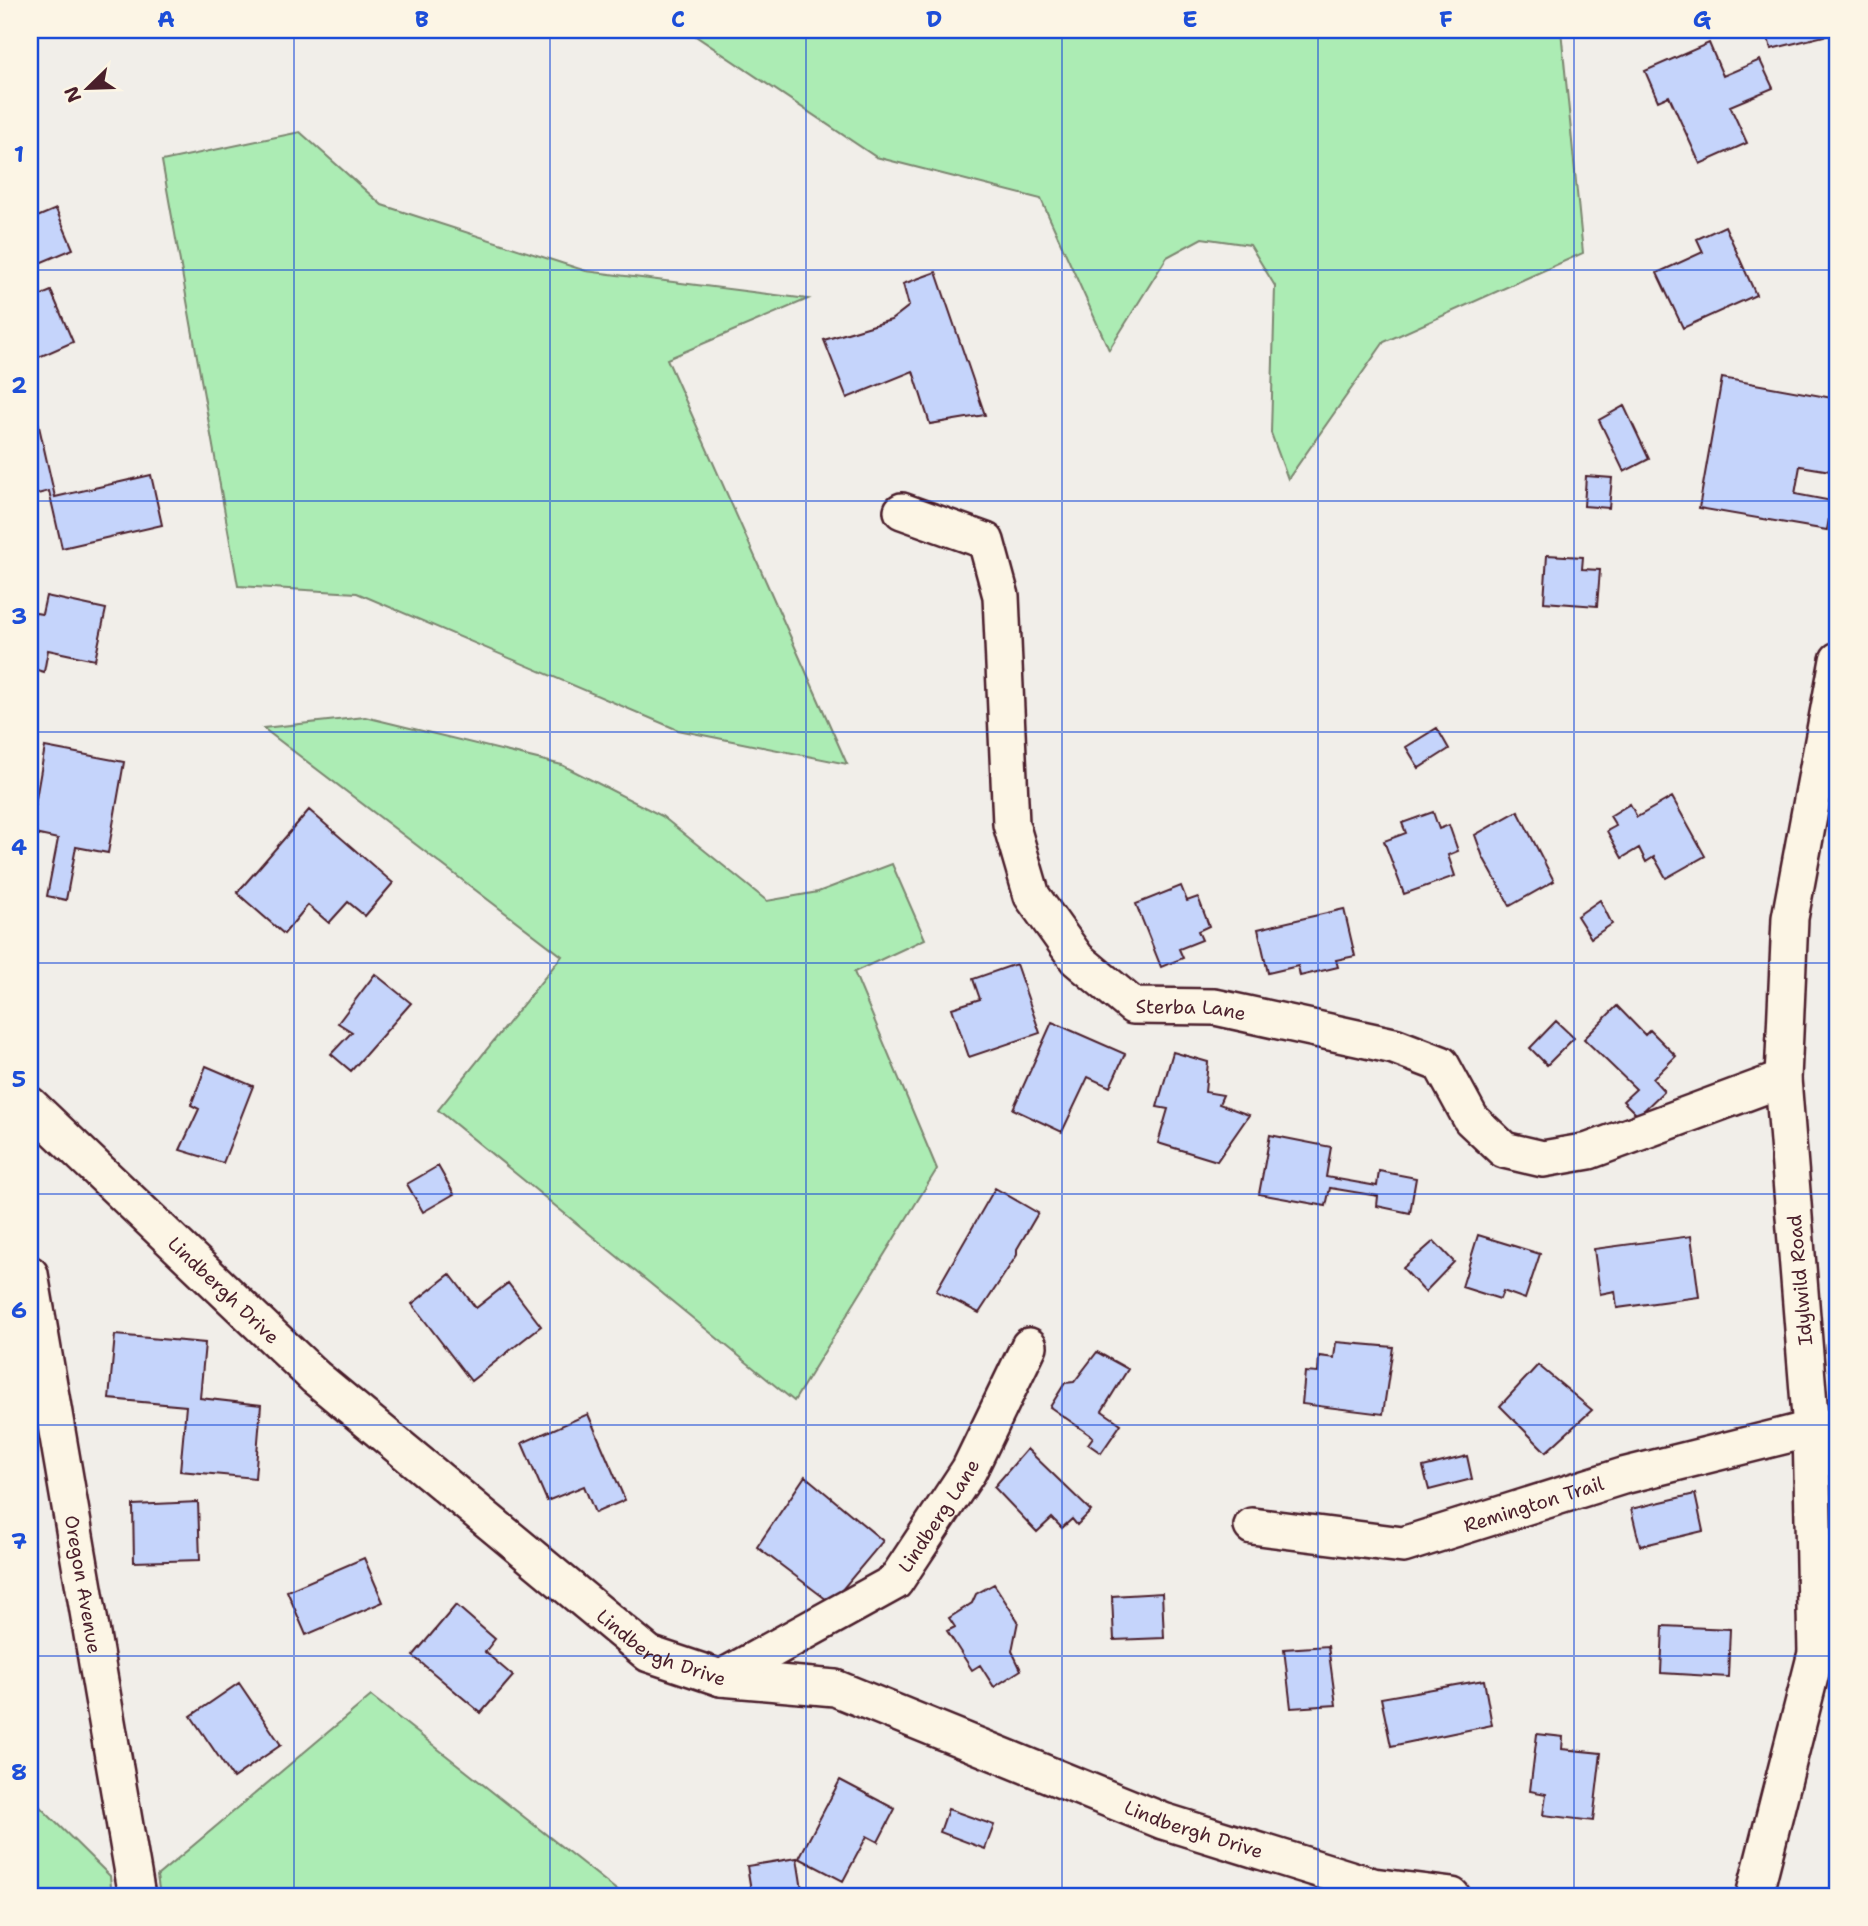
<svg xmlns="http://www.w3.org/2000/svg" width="1868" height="1926" font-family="'Shantell Sans',sans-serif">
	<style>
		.green { fill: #acecb4; stroke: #7b8670; stroke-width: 2 }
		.building { fill: #c5d4fb; stroke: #4a1f2b; stroke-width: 2 }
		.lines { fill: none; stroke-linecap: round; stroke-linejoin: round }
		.street-casing { stroke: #4a1f2b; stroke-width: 40 }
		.street { stroke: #fcf5e5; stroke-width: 35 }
		.grid { fill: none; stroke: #1d4ed8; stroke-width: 2; stroke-opacity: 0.55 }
		.labels { text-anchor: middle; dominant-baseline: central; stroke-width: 7; stroke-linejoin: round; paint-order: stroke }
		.street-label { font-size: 19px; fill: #4a1f2b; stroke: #fcf5e5 }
		.neatline { fill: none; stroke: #1d4ed8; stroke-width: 2.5 }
		.grid-label { font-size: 23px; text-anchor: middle; font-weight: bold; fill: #1d4ed8 }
	</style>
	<rect width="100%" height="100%" fill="#f1eee9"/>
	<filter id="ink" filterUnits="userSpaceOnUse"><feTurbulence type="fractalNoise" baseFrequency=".0143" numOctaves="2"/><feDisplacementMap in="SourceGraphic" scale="14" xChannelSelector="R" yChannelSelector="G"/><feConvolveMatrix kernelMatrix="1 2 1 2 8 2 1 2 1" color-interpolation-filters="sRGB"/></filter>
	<g filter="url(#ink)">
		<path class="green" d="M678 30H1561L1583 253 1384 342 1288 479 1271 433 1275 286 1250 245 1202 238 1167 257 1109 350 1041 199 876 157 691 33Z
			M300 132 382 205 586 271 808 299 667 359 847 764 678 730 357 593 238 586 162 161Z
			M365 717 562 765 662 816 767 901 818 892 892 864 925 939 854 972 937 1169 794 1401 438 1110 562 956 263 728Z
			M371 1696 624 1896H160L157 1876Z
			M30 1797 110 1876 112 1896H30Z"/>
		<path class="building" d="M1766 30H1836V33L1771 49Z
			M1709 43 1723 76 1760 60 1773 88 1730 106 1747 143 1700 164 1669 96 1658 101 1645 71Z
			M30 135 39 158 30 162Z
			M56 209 73 249 30 267V220Z
			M1725 226 1756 295 1683 328 1657 273 1703 252 1697 239Z
			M936 272 985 415 930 424 913 371 847 398 824 340 891 320 909 306 903 284Z
			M51 291 73 342 30 361V300Z
			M1722 378 1838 399 1837 472 1800 466 1795 494 1832 501 1827 530 1699 508Z
			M1624 406 1649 459 1624 472 1599 420Z
			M38 422 55 497 151 475 162 525 62 548 49 491 30 496V424Z
			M1586 476 1612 478 1609 508 1584 506Z
			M1547 555 1583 557 1582 569 1600 570 1597 606 1544 602Z
			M46 596 106 609 95 660 48 650 44 672 30 668V612L42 614Z
			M1437 728 1449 749 1419 768 1406 747Z
			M45 747 124 762 108 853 76 847 66 900 47 896 58 839 30 833Z
			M1672 797 1705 856 1666 878 1654 857 1646 862 1639 848 1622 858 1607 831 1616 826 1610 816 1630 804 1637 817Z
			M309 810 393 883 365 916 348 902 329 923 308 905 284 934 237 893Z
			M1518 811 1554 881 1510 906 1483 857 1475 835Z
			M1433 812 1439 829 1449 825 1458 851 1448 855 1455 876 1404 894 1384 841 1406 833 1402 823Z
			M1181 886 1187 901 1198 897 1209 926 1198 931 1202 940 1179 949 1183 958 1161 967 1136 904Z
			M1600 900 1612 924 1591 938 1577 916Z
			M1344 909 1355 956 1336 960 1338 967 1300 976 1298 966 1268 973 1258 929Z
			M1016 964 1040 1033 969 1057 952 1008 980 999 973 979Z
			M375 974 411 1003 351 1071 331 1054 352 1032 338 1023Z
			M1617 1006 1645 1035 1650 1030 1676 1056 1653 1079 1664 1091 1638 1116 1623 1101 1636 1089 1584 1039Z
			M1556 1021 1574 1038 1547 1065 1530 1048Z
			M1052 1022 1125 1054 1110 1087 1088 1077 1062 1132 1013 1109Z
			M1173 1052 1208 1062 1205 1092 1223 1095 1219 1104 1249 1115 1217 1161 1158 1143 1168 1109 1157 1107Z
			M206 1066 253 1086 223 1163 180 1150 199 1109 191 1105Z
			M1270 1135 1331 1147 1326 1177 1377 1186 1379 1171 1416 1178 1410 1213 1377 1206 1378 1196 1330 1188 1326 1206 1259 1194Z
			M438 1166 454 1194 423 1212 407 1184Z
			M995 1188 1038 1213 1017 1249V1255L979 1313 936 1291Z
			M1478 1235 1540 1254 1525 1299 1503 1291 1500 1299 1462 1287Z
			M1691 1236 1699 1297 1617 1308 1615 1291 1600 1294 1594 1249Z
			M1434 1241 1454 1262 1425 1292 1403 1268Z
			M450 1274 476 1308 508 1283 541 1326 471 1381 412 1304Z
			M115 1335 205 1343 200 1398 261 1405 255 1478 180 1471 186 1406 109 1399Z
			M1336 1342 1393 1347 1383 1414 1302 1404 1305 1372 1318 1373 1319 1356 1334 1358Z
			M1097 1352 1128 1369 1102 1411 1121 1424 1101 1453 1088 1444 1093 1437 1050 1407 1065 1383 1074 1382Z
			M1538 1365 1592 1410 1546 1452 1500 1406Z
			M588 1414 625 1500 595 1513 584 1486 547 1501 522 1443Z
			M1027 1449 1091 1511 1077 1525 1072 1519 1062 1528 1052 1518 1037 1532 994 1487Z
			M1467 1456 1472 1479 1429 1490 1423 1467Z
			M805 1476 883 1541 831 1603 757 1547Z
			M1695 1494 1703 1531 1640 1546 1631 1509Z
			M198 1502 200 1560 134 1562 133 1505Z
			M364 1558 383 1602 306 1635 287 1591Z
			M994 1584 1018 1621 1012 1651 1021 1670 994 1687 980 1665 972 1670 947 1631 955 1627 949 1618 972 1603 976 1594Z
			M1162 1593 1164 1638 1114 1640 1112 1596Z
			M456 1605 495 1639 485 1652 513 1676 481 1713 413 1656Z
			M1663 1626 1730 1629 1728 1677 1661 1673Z
			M1328 1646 1336 1705 1291 1708 1284 1649Z
			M1484 1680 1492 1725 1391 1746 1381 1698Z
			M239 1683 281 1745 233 1778 191 1716Z
			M1537 1734 1563 1737 1562 1749 1601 1753 1593 1821 1543 1815 1546 1794 1530 1791Z
			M840 1780 895 1809 878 1842 867 1836 843 1881 799 1858Z
			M948 1809 994 1825 985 1849 940 1832Z
			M797 1858 803 1896H752L747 1866Z"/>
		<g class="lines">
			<defs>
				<g id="street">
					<path id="s1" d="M902 511 986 541 1001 596 1011 824 1032 896 1077 959 1133 1006 1215 1007 1394 1046 1441 1064 1471 1119 1504 1150 1543 1159 1589 1151 1783 1079"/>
					<path id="s2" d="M30 1105 315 1377 649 1654 721 1678 835 1688 1163 1821 1373 1886 1452 1896"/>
					<path id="s3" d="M30 1274 137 1896"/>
					<path id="s4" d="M1252 1526 1403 1545 1623 1476 1811 1429"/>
					<path id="s5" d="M721 1678 895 1582 969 1470 1029 1346"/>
					<path d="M1754 1896 1816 1653 1811 1429 1783 1079 1790 918 1838 660"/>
				</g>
			</defs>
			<use href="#street" class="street-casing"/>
			<use href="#street" class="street"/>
		</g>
	</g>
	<path class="grid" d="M294 30V1896M550 30V1896M806 30V1896M1062 30V1896M1318 30V1896M1574 30V1896M30 270H1838M30 501H1838M30 732H1838M30 963H1838M30 1194H1838M30 1425H1838M30 1656H1838"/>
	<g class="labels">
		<g class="street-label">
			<text stroke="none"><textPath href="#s1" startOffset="658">Sterba Lane</textPath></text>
			<text transform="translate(1800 1280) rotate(-95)">Idylwild Road</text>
			<text stroke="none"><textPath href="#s2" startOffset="268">Lindbergh Drive</textPath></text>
			<text stroke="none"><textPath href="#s4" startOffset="289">Remington Trail</textPath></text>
			<text stroke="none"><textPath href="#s5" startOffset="278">Lindberg Lane</textPath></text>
			<text stroke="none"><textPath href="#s3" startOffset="315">Oregon Avenue</textPath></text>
			<text stroke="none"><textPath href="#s2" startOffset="836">Lindbergh Drive</textPath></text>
			<text stroke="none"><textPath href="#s2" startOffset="1404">Lindbergh Drive</textPath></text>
		</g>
	</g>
	<rect width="1868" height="1926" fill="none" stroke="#fcf5e5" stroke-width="77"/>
	<g transform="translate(88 88) rotate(247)" stroke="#fcf5e5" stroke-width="5" paint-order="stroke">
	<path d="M0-5L12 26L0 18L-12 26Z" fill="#4a1f2b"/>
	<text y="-10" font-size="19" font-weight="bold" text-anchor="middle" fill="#4a1f2b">N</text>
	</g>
	<rect x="38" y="38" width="1791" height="1850" class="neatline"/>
	<g class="grid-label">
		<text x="166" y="27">A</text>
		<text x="422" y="27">B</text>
		<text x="678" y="27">C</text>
		<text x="934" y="27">D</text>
		<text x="1190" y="27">E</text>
		<text x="1446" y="27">F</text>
		<text x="1702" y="27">G</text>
		<text x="19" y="162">1</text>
		<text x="19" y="393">2</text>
		<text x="19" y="624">3</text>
		<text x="19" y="855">4</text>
		<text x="19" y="1087">5</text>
		<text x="19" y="1318">6</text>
		<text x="19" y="1549">7</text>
		<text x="19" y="1780">8</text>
	</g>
</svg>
